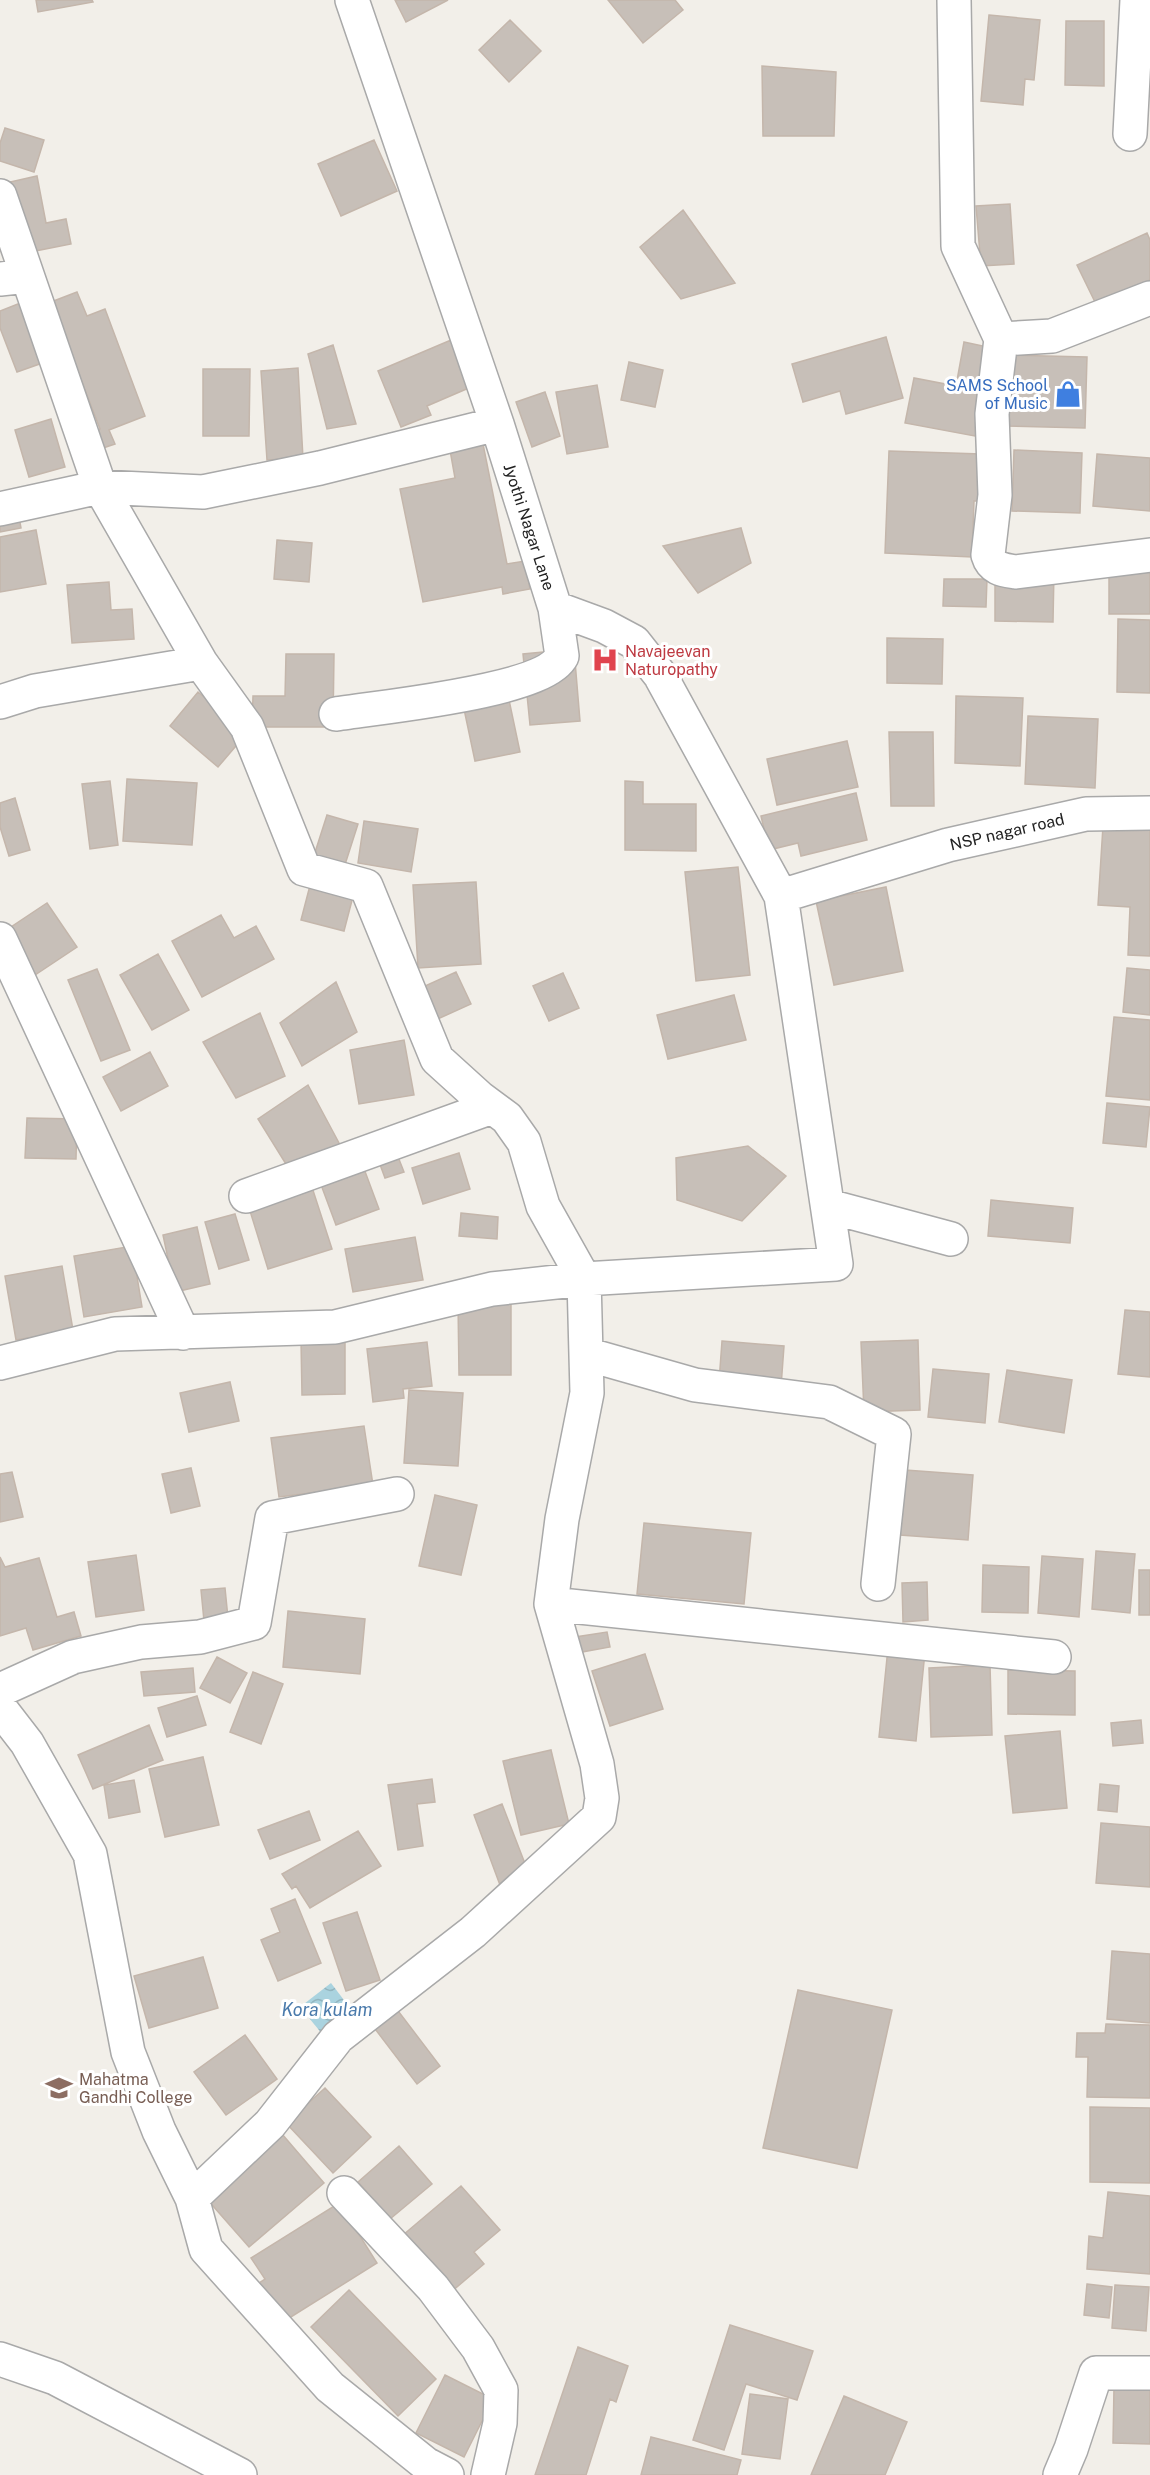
<svg xmlns="http://www.w3.org/2000/svg" width="1150" height="2475" font-family="'Public Sans',sans-serif">
	<style>
		.water { fill: url(#water-waves) }
		.building { fill: #c7bfb8; stroke: #c4b6ab; stroke-width: 1.5 }
		.lines { fill: none; stroke-linecap: round; stroke-linejoin: round }
		.street-casing { stroke: #a9a9a9; stroke-width: 36 }
		.street { stroke: #fff; stroke-width: 33 }
		.labels { text-anchor: middle; dominant-baseline: central; stroke-width: 6; stroke-linejoin: round; paint-order: stroke }
		.shop-label { font-size: 16px; fill: #366cbe; stroke: #fff; text-anchor: end }
		.street-label { font-size: 16px; fill: #222; stroke: #fff }
		.health-label { font-size: 16px; fill: #be3a42; stroke: #fff; text-anchor: start }
		.education-label { font-size: 16px; fill: #785e54; stroke: #fff; text-anchor: start }
		.water-label { font-size: 18px; font-style: italic; fill: #4a7aab; stroke: #fff }
	</style>
	<defs>
		<pattern id="water-waves" width="16" height="10" patternUnits="userSpaceOnUse" patternTransform="scale(1.5)"><rect width="16" height="10" fill="#aad3df"/><path d="M0 5q4-4 8 0t8 0" fill="none" stroke="#92b5bf"/></pattern>
	</defs>
	<rect width="100%" height="100%" fill="#f2efe9"/>
	<path class="water" d="M331 1983 353 2012 323 2035 300 2007Z"/>
	<path class="building" d="M36 0H92L93 2 38 12Z
		M395 0H448L406 22Z
		M608 0H675L683 10 643 43Z
		M989 15 1040 20 1034 80 1025 79 1023 105 981 101Z
		M510 20 541 51 509 82 479 50Z
		M1066 21H1104V86L1065 85Z
		M762 66 836 72 834 136H763Z
		M5 128 44 140 34 172 0 161V143Z
		M374 140 397 191 341 216 318 164Z
		M37 176 46 223 66 219 71 244 25 253 10 182Z
		M1010 204 1014 264 981 266 976 206Z
		M683 210 735 283 681 299 640 247Z
		M1147 233 1150 240V280L1096 304 1077 265Z
		M77 292 87 316 105 309 145 416 109 430 115 444 103 448 96 431 100 429 51 302Z
		M28 300 51 360 17 372 0 328V311Z
		M886 337 903 398 846 414 840 391 803 402 792 364Z
		M451 340 471 387 427 406 431 415 401 427 378 371Z
		M964 342 997 349 980 437 905 423 914 378 956 386Z
		M333 345 356 424 327 429 308 354Z
		M1007 355 1087 357 1085 428 1005 426Z
		M629 362 663 370 655 407 621 400Z
		M298 368 303 458 267 460 261 371Z
		M203 369H250L249 436H203Z
		M597 385 608 447 567 454 556 392Z
		M545 392 560 436 532 447 516 402Z
		M51 419 65 467 29 477 15 430Z
		M483 444 507 564 525 561 530 589 503 594 502 587 423 602 400 489 455 478 450 450Z
		M1014 450 1082 453 1080 513 1012 511Z
		M889 451 981 454 979 501H974L972 557 885 553Z
		M1097 454 1150 458V511L1093 506Z
		M18 512 21 528 0 532V515Z
		M741 528 751 563 698 593 663 546Z
		M36 530 46 584 0 592V537Z
		M277 540 312 543 309 582 274 579Z
		M1109 567 1150 568V614H1109Z
		M995 571H1054L1053 622 995 621Z
		M944 579H987L986 607 943 606Z
		M109 582 111 610 132 609 134 639 72 643 67 585Z
		M1118 619 1150 620V693L1117 692Z
		M887 638 943 639 942 684 887 683Z
		M574 649 580 721 530 725 523 654Z
		M286 654H334L333 727H252L253 696H285Z
		M505 681 520 752 475 761 460 690Z
		M198 692 247 733 218 767 170 726Z
		M956 696 1023 698 1020 766 955 763Z
		M1028 716 1098 719 1095 788 1025 784Z
		M889 732H933L934 806H891Z
		M847 741 858 787 777 805 767 759Z
		M127 779 197 783 192 845 123 841Z
		M110 781 118 845 90 849 82 784Z
		M625 781 643 782V804H696V851L625 850Z
		M856 793 867 840 801 856 798 843 769 850 761 816Z
		M15 798 30 850 9 856 0 827V803Z
		M327 815 358 824 341 877 310 868Z
		M364 821 418 829 411 872 358 863Z
		M1103 826 1150 828V956L1128 955 1130 907 1098 905Z
		M738 867 750 975 696 981 685 872Z
		M313 874 356 885 344 931 301 920Z
		M476 882 481 964 418 968 413 885Z
		M886 887 903 971 834 985 816 901Z
		M47 903 77 947 35 975 5 931Z
		M221 915 234 938 256 926 274 959 202 997 172 941Z
		M158 954 189 1010 152 1030 120 975Z
		M1127 968 1150 970V1015L1123 1012Z
		M97 969 130 1050 101 1061 68 980Z
		M456 972 471 1004 431 1022 416 990Z
		M563 973 579 1008 549 1021 533 986Z
		M336 982 357 1032 302 1066 280 1023Z
		M734 995 746 1040 668 1059 657 1015Z
		M260 1013 285 1076 236 1098 203 1042Z
		M1114 1017 1150 1020V1100L1106 1096Z
		M404 1040 414 1095 359 1104 350 1050Z
		M150 1052 168 1086 121 1111 103 1077Z
		M308 1085 346 1156 294 1177 258 1119Z
		M1107 1103 1150 1107 1146 1147 1103 1143Z
		M27 1118 77 1119 76 1159 25 1158Z
		M393 1144 404 1172 385 1178 375 1151Z
		M748 1146 786 1176 742 1221 677 1200 676 1158Z
		M459 1153 470 1189 423 1204 412 1168Z
		M360 1158 379 1209 336 1225 317 1174Z
		M309 1178 332 1249 268 1269 246 1198Z
		M991 1200 1073 1208 1070 1243 988 1236Z
		M461 1213 498 1217 497 1239 459 1236Z
		M235 1214 249 1260 219 1269 205 1222Z
		M197 1227 210 1284 175 1292 163 1235Z
		M415 1237 423 1280 353 1292 345 1249Z
		M132 1246 142 1307 84 1317 74 1256Z
		M62 1266 73 1330 16 1340 5 1276Z
		M458 1302H511V1375H459Z
		M1125 1310 1150 1312V1377L1118 1374Z
		M345 1340V1394L302 1395 301 1341Z
		M918 1340 920 1410 864 1412 861 1342Z
		M722 1341 784 1346 781 1387 719 1382Z
		M427 1342 432 1386 403 1389 404 1398 373 1402 367 1349Z
		M933 1369 989 1374 985 1423 928 1417Z
		M1007 1370 1072 1380 1064 1433 999 1422Z
		M230 1382 239 1421 189 1432 180 1393Z
		M409 1390 463 1393 458 1466 404 1463Z
		M364 1426 373 1485 279 1497 271 1438Z
		M191 1468 200 1506 171 1513 162 1474Z
		M905 1470 973 1475 968 1540 900 1535Z
		M12 1472 23 1517 0 1522V1474Z
		M435 1495 477 1505 461 1575 419 1566Z
		M644 1523 751 1533 744 1604 637 1594Z
		M1096 1551 1135 1554 1130 1613 1092 1609Z
		M136 1555 144 1610 96 1617 88 1562Z
		M1042 1556 1083 1559 1079 1617 1038 1613Z
		M0 1557 5 1567 39 1558 57 1617 74 1612 81 1636 33 1650 26 1628 0 1636Z
		M983 1565 1029 1567 1028 1613 982 1612Z
		M1139 1570H1150V1615H1139Z
		M927 1582 928 1620 903 1622 902 1583Z
		M225 1588 228 1618 204 1621 201 1590Z
		M288 1611 365 1619 360 1674 283 1667Z
		M607 1632 610 1647 571 1654 569 1638Z
		M888 1648 925 1652 916 1741 879 1737Z
		M645 1654 663 1709 610 1726 592 1671Z
		M217 1657 247 1673 230 1703 200 1688Z
		M990 1665 992 1735 931 1737 929 1668Z
		M193 1668 195 1692 144 1696 141 1672Z
		M1008 1670 1075 1671V1715L1008 1714Z
		M253 1672 283 1684 261 1744 230 1732Z
		M197 1696 206 1725 167 1737 158 1708Z
		M1141 1720 1143 1743 1113 1746 1111 1723Z
		M149 1725 163 1760 93 1789 78 1755Z
		M1060 1731 1067 1808 1013 1813 1005 1736Z
		M551 1750 569 1824 521 1835 503 1761Z
		M203 1757 219 1825 165 1837 149 1769Z
		M432 1779 435 1802 417 1804 423 1846 398 1850 388 1785Z
		M134 1780 140 1812 109 1818 104 1785Z
		M1100 1784 1119 1786 1117 1812 1098 1810Z
		M502 1804 529 1874 500 1885 474 1815Z
		M309 1811 320 1840 270 1859 258 1830Z
		M1101 1823 1150 1827V1887L1096 1883Z
		M358 1831 381 1866 310 1908 296 1886 292 1889 282 1874Z
		M295 1899 321 1963 278 1981 261 1940 280 1932 271 1909Z
		M357 1912 380 1980 346 1991 323 1923Z
		M1112 1951 1150 1954V2023L1107 2019Z
		M203 1957 218 2008 149 2028 134 1976Z
		M798 1990 892 2010 857 2168 763 2148Z
		M389 1999 440 2066 417 2084 366 2017Z
		M1106 2024 1150 2025V2098L1087 2097 1088 2057H1076L1077 2033H1105Z
		M245 2035 277 2079 226 2115 194 2072Z
		M325 2088 371 2137 333 2173 286 2123Z
		M1090 2107 1150 2108V2183L1090 2182Z
		M282 2134 324 2183 249 2247 206 2198Z
		M399 2146 432 2184 390 2219 358 2182Z
		M461 2186 500 2230 474 2252 484 2264 451 2292 403 2235Z
		M1108 2192 1150 2196V2274L1087 2269 1089 2236 1103 2238Z
		M339 2203 377 2263 283 2322 259 2283 265 2279 251 2258Z
		M1087 2284 1112 2287 1109 2318 1084 2315Z
		M1115 2285 1149 2287 1146 2331 1112 2328Z
		M349 2290 436 2379 398 2416 311 2327Z
		M730 2325 813 2351 797 2400 746 2384 724 2450 693 2440Z
		M578 2347 628 2366 616 2402 610 2399 586 2475H535Z
		M445 2375 493 2399 464 2457 416 2433Z
		M1114 2387 1150 2388V2444L1113 2443Z
		M750 2394 788 2399 780 2459 742 2454Z
		M844 2396 907 2422 885 2475H811Z
		M651 2437 741 2460 737 2475H641Z"/>
	<g class="lines">
		<defs>
			<path id="street" d="M352 0 497 424 555 608 604 626 634 642 660 675 781 896 948 845 1086 814 1150 813
				M954 0 958 246 1001 339 992 414 995 495 988 555C992 569 1003 570 1016 572L1150 555
				M1130 134 1137 0
				M0 196 100 487 201 663 247 727 304 869 366 886 437 1059 480 1098 507 1118 524 1142 543 1206 584 1279 587 1393 562 1519 551 1604 597 1764 602 1798 599 1817 473 1932 338 2037 270 2124 192 2198
				M0 279 27 276
				M1001 339 1052 336 1150 298
				M0 509 100 487 203 492 320 468 497 424
				M0 702 35 691 201 663
				M336 714C378 707 544 692 562 656L555 608
				M0 939 183 1333
				M246 1196 492 1107
				M828 1206 951 1239
				M586 1354 695 1385 829 1402 894 1434 878 1584
				M0 1363 115 1334 335 1327 492 1289 584 1279 836 1264 781 896
				M551 1604 1054 1657
				M0 1690 73 1657 141 1642 200 1637 254 1623 272 1518 397 1494
				M0 1708 27 1743 90 1854 128 2052 159 2131 192 2198 206 2249 330 2387 426 2464 447 2475
				M344 2193 433 2288 478 2348 501 2390 500 2423 488 2475
				M0 2359 55 2378 240 2475
				M1060 2475 1071 2449 1096 2373H1150"/>
		</defs>
		<use href="#street" class="street-casing"/>
		<use href="#street" class="street"/>
	</g>
	<defs>
		<symbol id="shop-bare" viewBox="-9 -9 18 18"><path d="M-5-2.5h2.3a2.7 3.5 0 0 1 5.4 0H5L5.5 6h-11ZM-1.5-2.5h3a1.5 2.3 0 0 0-3 0Z" fill="#3f7fe0" stroke="#fff" stroke-width="2.5" paint-order="stroke"/></symbol>
		<symbol id="hospital-bare" viewBox="-9 -9 18 18"><path d="M-5-5h3v3.5h4V-5h3V5h-3V1.5h-4V5h-3Z" fill="#e0444e" stroke="#fff" stroke-width="2.5" paint-order="stroke"/></symbol>
		<symbol id="university-bare" viewBox="-9 -9 18 18"><path d="M0-5L7-2L0 1L-7-2ZM-4 1L0 2.5L4 1V4Q0 6-4 4Z" fill="#8d6e63" stroke="#fff" stroke-width="2.5" paint-order="stroke"/></symbol>
	</defs>
	<g fill-rule="evenodd">
		<use href="#shop-bare" x="1049" y="375" width="38" height="38"/>
		<use href="#hospital-bare" x="586" y="641" width="38" height="38"/>
		<use href="#university-bare" x="40" y="2069" width="38" height="38"/>
	</g>
	<g class="labels">
		<g class="shop-label">
			<text x="1048" y="385">SAMS School<tspan x="1048" dy="18">of Music</tspan></text>
		</g>
		<g class="street-label">
			<text transform="translate(529 527) rotate(72)">Jyothi Nagar Lane</text>
			<text transform="translate(1007 832) rotate(-13)">NSP nagar road</text>
		</g>
		<g class="health-label">
			<text x="625" y="651">Navajeevan<tspan x="625" dy="18">Naturopathy</tspan></text>
		</g>
		<g class="education-label">
			<text x="79" y="2079">Mahatma<tspan x="79" dy="18">Gandhi College</tspan></text>
		</g>
		<g class="water-label">
			<text x="327" y="2009">Kora kulam</text>
		</g>
	</g>
</svg>
